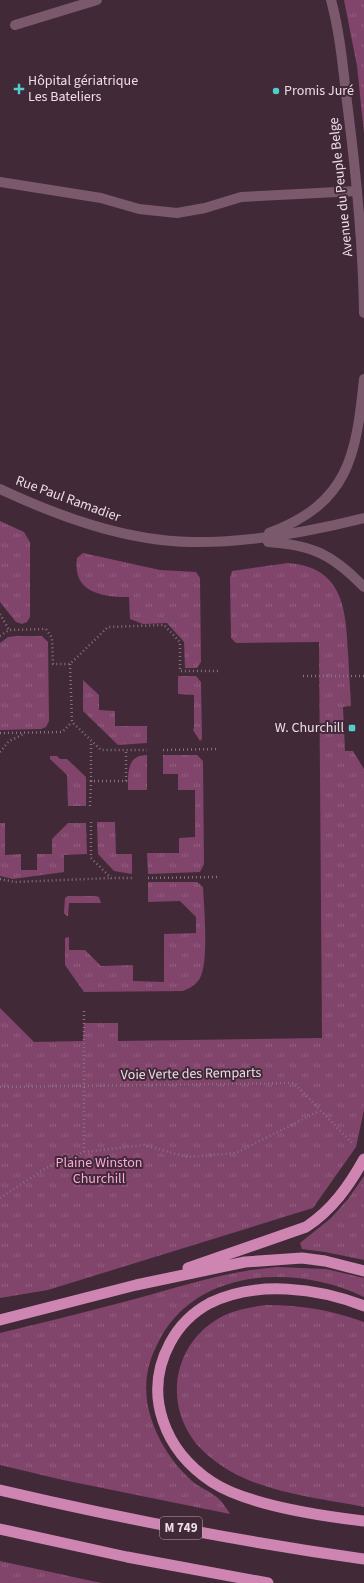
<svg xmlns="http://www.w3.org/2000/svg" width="364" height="1583" font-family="'Source Sans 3',sans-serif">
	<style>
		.grass { fill: url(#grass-tufts) }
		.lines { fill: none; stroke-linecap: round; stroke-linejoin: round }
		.path { stroke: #86717d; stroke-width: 2.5; stroke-dasharray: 1 3; stroke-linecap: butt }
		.service { stroke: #7a596d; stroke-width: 10 }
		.minor { stroke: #7a596d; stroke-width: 10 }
		.tertiary { stroke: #7a596d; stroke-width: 10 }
		.trunk { stroke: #ce85b2; stroke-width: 11 }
		.poi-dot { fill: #53cdca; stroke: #412938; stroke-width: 1.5 }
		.labels { text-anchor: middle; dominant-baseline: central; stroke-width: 4; stroke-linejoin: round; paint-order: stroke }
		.shield { fill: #412938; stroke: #b9a7b2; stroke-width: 1 }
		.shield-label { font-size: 13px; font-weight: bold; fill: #eddde6 }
		.poi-label { font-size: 14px; fill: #eddde6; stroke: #412938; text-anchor: start }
		.street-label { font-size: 14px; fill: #eddde6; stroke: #412938 }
		.park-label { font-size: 14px; fill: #fba8da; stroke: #412938 }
	</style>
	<defs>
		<pattern id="grass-tufts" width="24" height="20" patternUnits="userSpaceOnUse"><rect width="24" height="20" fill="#81446b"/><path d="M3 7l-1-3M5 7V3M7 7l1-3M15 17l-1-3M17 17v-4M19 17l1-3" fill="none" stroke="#935f80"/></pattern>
	</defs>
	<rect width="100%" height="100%" fill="#412938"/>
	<path class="grass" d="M344 0H364V134L357 66Z
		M0 521 24 532 30 542V617L27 622 22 624 16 622 0 602Z
		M83 553 160 570 196 572 200 578 201 662 197 668H185L184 642 167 623 143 624 130 619 129 597C103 597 72 593 77 558Z
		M288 563C342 567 346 607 348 652 349 670 350 688 351 706L343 707 345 751H353L364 769V1110L356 1147 313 1208 48 1290 0 1298V1008L34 1042 83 1041 84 1023H118V1041L322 1038 319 642 236 643 231 638 230 578 232 571Z
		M18 636H42L48 642 49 721 46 727 41 729 0 730V643L8 637Z
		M178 676H196L201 682 202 739 200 741 193 730 194 728V695L178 694Z
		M83 680 99 695V710L115 711V726H147V743L118 745 83 711Z
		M147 755V790H128C128 775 126 755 147 755Z
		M163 755H197L203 761 204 864 200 872 148 874 147 853H179V838L195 837V790H178V774H163Z
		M50 756H57L60 759H67L86 777V806H68L67 775 50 759Z
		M97 822H115L116 854H132V874L114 871 98 854Z
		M0 823H5V855L21 854V870H37V854H52V839L68 823H86L87 854 64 855V872L13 879 0 876Z
		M148 882H197L203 887C204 907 209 962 200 978 196 985 190 988 183 991L84 992 65 965V938L69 937V950H85L101 966 133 965V981L164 982V934L196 933V917L180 901 148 902Z
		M68 896H96L99 897 101 903H69L68 916H67L64 913 65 898Z
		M364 1176V1260L325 1252 302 1249 300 1243 331 1218 348 1199Z
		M277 1267 326 1269 364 1278V1297C296 1264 193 1267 157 1345 145 1368 143 1393 151 1418 158 1441 173 1464 192 1481 200 1488 212 1492 219 1499 223 1503 227 1509 230 1514L63 1480 0 1465V1333C45 1322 90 1311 135 1299 182 1286 228 1271 277 1267Z
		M266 1305C302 1305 330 1310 364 1322V1507C320 1498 270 1494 230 1471 215 1462 199 1450 190 1435 163 1392 179 1337 225 1315 238 1309 252 1307 266 1305Z
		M0 1561 92 1581 102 1583H0Z"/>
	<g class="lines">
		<path class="path" d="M0 614 9 630
			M0 636 9 630 46 629 52 638 53 664H70L108 627 164 625 180 642V671H218
			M70 664 72 722 101 750H147
			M303 676H364
			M0 733 62 732 72 722
			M163 750 218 749
			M0 752 9 741 24 734
			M91 781V742
			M90 806 91 781H126V750
			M91 822V858L111 878H132
			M148 878 217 877
			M0 879 15 882 111 878
			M0 1087 294 1083 353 1144
			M84 1152V1009
			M0 1198 46 1168 84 1152 144 1145 187 1157 236 1153 319 1111"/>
		<path class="service" d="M15 25 97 0
			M0 182 101 198 139 209 177 213 205 208 241 197 357 191"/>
		<path class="minor" d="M0 489C60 517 126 541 192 542 250 543 308 532 364 518
			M269 533C349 503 356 456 364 379
			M268 542C313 545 333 555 364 587"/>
		<path class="tertiary" d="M331 0C340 33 343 68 347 102 356 172 363 242 364 313"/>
		<path class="trunk" d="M188 1268 306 1227C332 1210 349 1186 364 1159
			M364 1306C318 1288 257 1280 210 1303 193 1312 179 1326 170 1343 142 1395 165 1451 212 1482 247 1505 322 1516 364 1521
			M0 1320 136 1285 245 1262 302 1258 325 1261 364 1271
			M0 1490C120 1518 242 1542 364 1559
			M0 1529 127 1557 268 1583"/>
	</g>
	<g class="poi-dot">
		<path d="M17 83h4v4h4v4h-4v4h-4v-4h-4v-4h4z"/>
		<circle cx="276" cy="91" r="4"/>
		<rect x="348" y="724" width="8" height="8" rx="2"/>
	</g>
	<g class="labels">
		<rect class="shield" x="160" y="1517" width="42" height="22" rx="3"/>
		<g class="shield-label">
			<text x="181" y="1528">M 749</text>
		</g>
		<g class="poi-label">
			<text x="28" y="81">Hôpital gériatrique<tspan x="28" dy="16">Les Bateliers</tspan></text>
			<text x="284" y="91">Promis Juré</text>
			<text x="344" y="728" text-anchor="end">W. Churchill</text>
		</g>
		<g class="street-label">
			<text transform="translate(341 187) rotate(-96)">Avenue du Peuple Belge</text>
			<text transform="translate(68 499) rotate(20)">Rue Paul Ramadier</text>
			<text transform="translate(191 1074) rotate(-1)">Voie Verte des Remparts</text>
		</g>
		<g class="park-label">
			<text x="99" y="1163">Plaine Winston<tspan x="99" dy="16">Churchill</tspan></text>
		</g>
	</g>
</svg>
